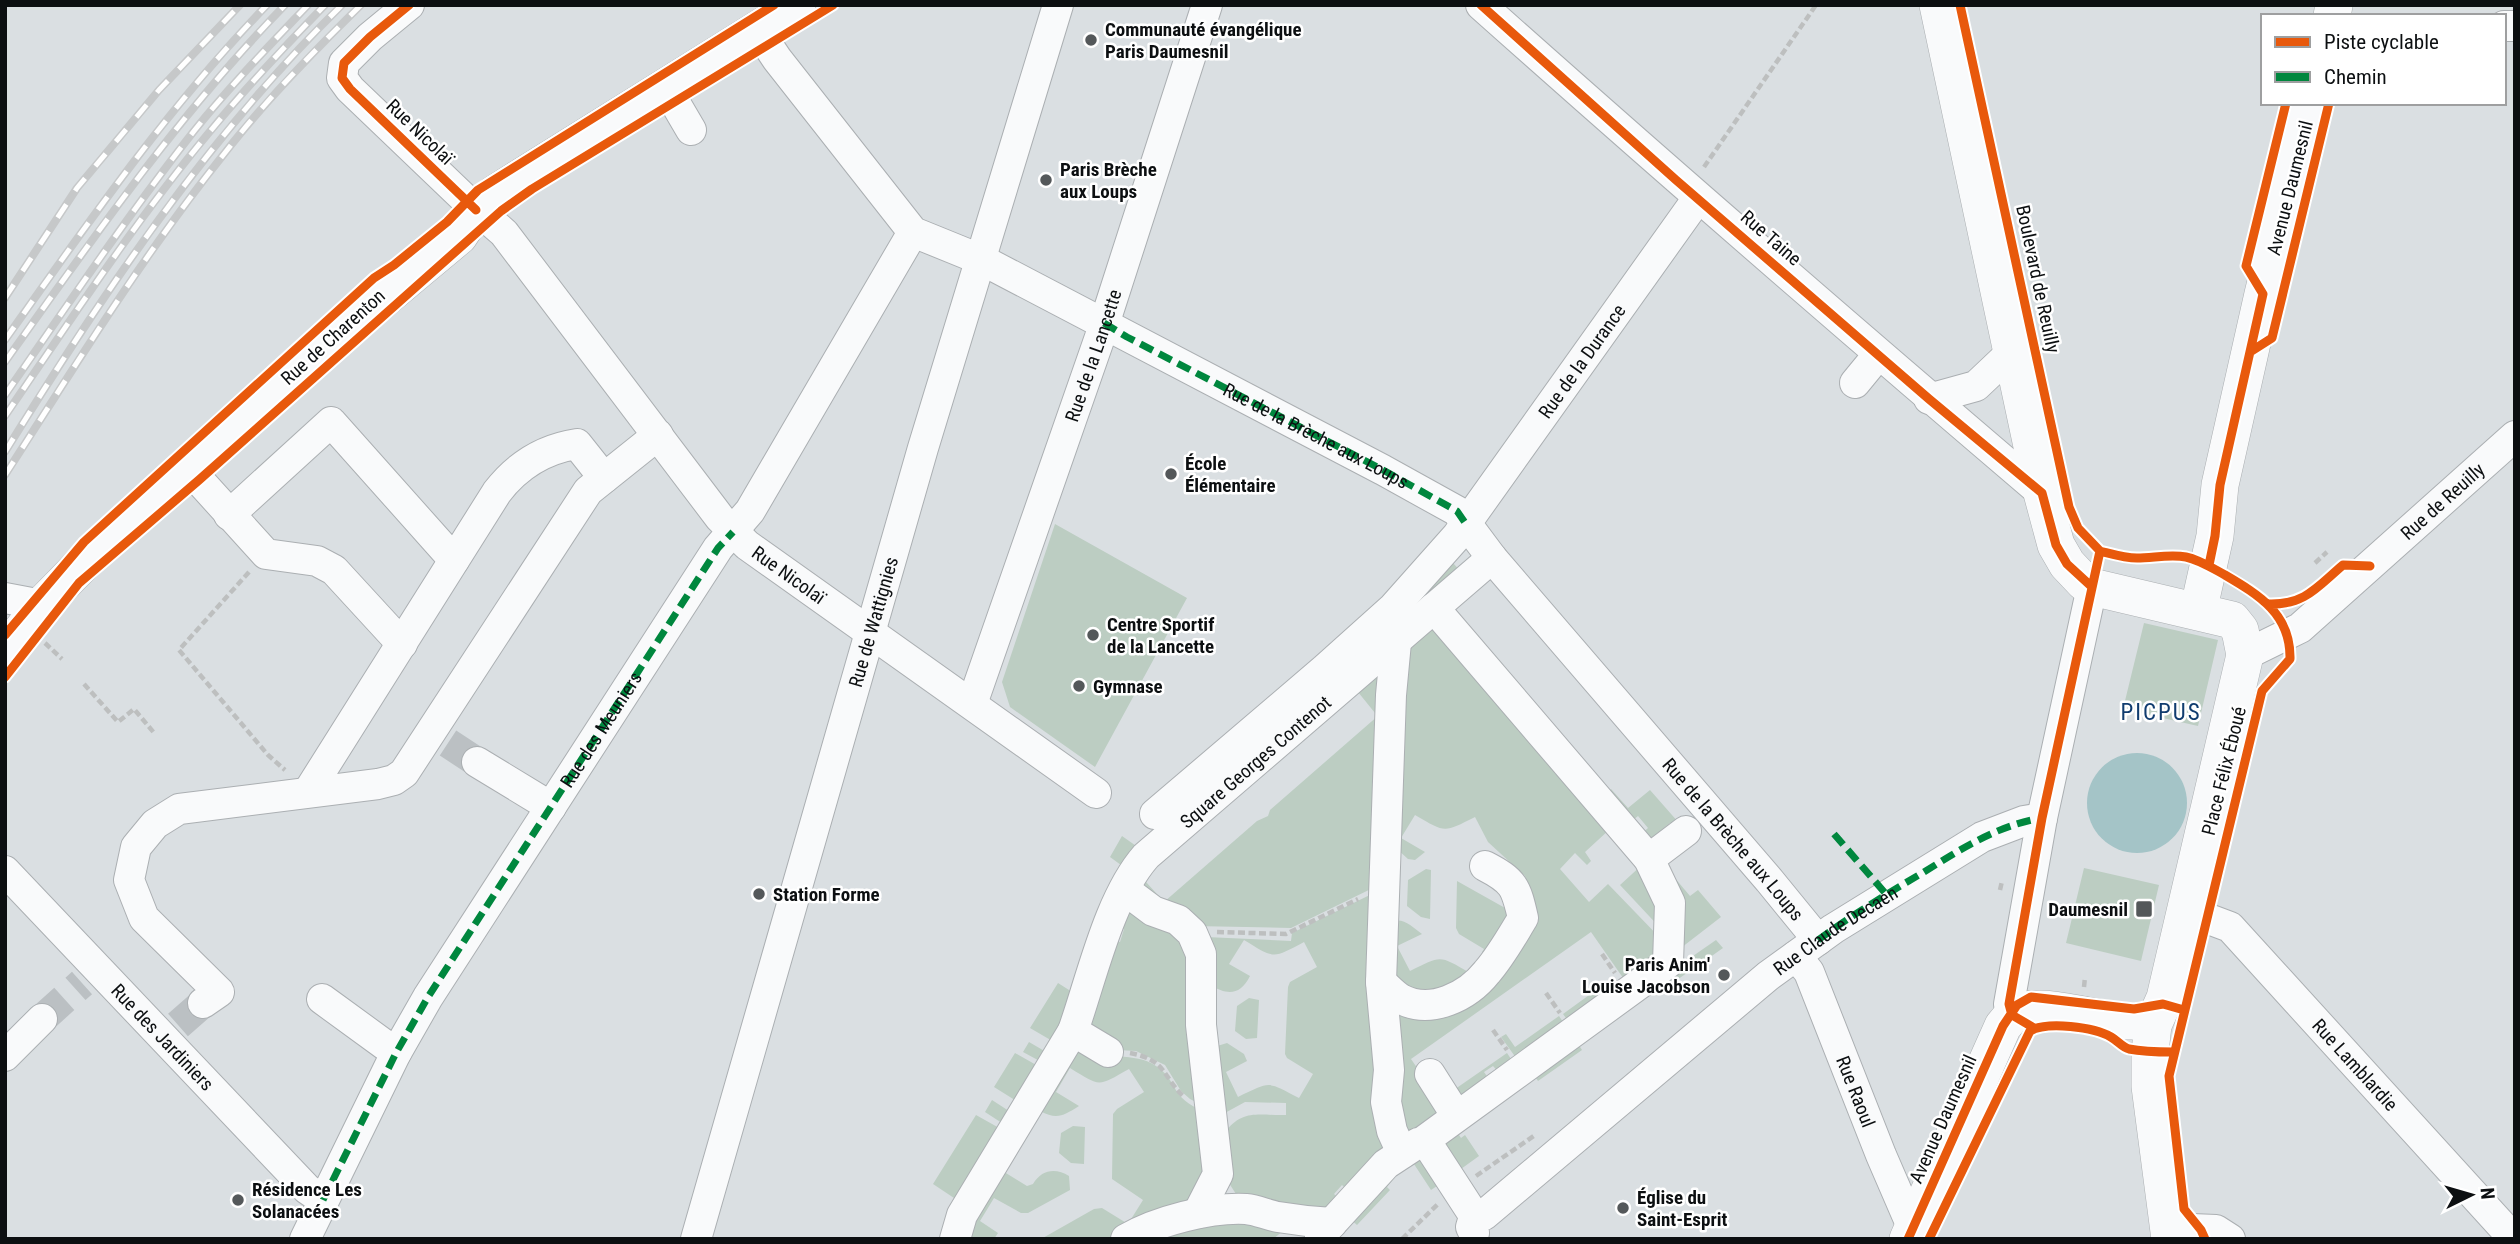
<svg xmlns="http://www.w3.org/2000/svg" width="2520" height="1244" font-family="'Roboto Condensed',sans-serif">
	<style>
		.green { fill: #bccdc2 }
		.water { fill: #a4c4c7 }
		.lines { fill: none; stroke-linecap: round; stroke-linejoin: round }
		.minor-tunnel { stroke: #bbc0c3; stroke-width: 30; stroke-dasharray: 30 15; stroke-linecap: butt }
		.minor-casing { stroke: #abafb2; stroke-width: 32 }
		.major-casing { stroke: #abafb2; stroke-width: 38 }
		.path { stroke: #bdbfbf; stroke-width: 4.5; stroke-dasharray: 7 3.5; stroke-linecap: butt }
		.minor { stroke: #f9fafb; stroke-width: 30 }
		.major { stroke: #f9fafb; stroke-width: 37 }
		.rail-casing { stroke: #c6c8c9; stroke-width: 8 }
		.rail { stroke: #fff; stroke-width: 5; stroke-dasharray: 16; stroke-linecap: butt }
		.quiet { stroke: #00873e; stroke-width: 7; stroke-dasharray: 14 7; stroke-linecap: butt }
		.cycleway-casing { stroke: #fff; stroke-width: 13 }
		.cycleway { stroke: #e8590c; stroke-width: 9 }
		.poi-dot { fill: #54585a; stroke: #fff; stroke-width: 2.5 }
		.labels { text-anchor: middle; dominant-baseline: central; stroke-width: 5; stroke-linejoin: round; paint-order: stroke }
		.poi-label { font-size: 19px; font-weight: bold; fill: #0c0f11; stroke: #fff; text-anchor: start }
		.street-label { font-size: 19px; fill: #0c0f11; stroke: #fff }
		.quarter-label { font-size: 23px; letter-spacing: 2px; fill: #103c6f; stroke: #fff }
	</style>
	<rect width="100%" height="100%" fill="#dadfe2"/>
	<path class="green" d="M1055 524 1187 598 1095 767 1010 707 1002 682Z
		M1453 563 1462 573 1118 871 1121 865 1110 857 1122 836 1139 848 1403 621Z
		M2144 623 2218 640 2198 726 2123 709Z
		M1435 624 1610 829 1585 852 1591 861 1587 865 1575 853 1560 869 1589 902 1608 884 1663 941 1661 951 1628 985 1591 932 1411 1059 1444 1107 1402 1145 1386 994 1445 1010 1534 904 1525 876 1488 842 1475 817C1443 833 1446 833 1415 815L1401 838 1425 852 1415 860 1408 859 1397 849 1401 656Z
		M1385 656 1387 704 1375 713 1358 692Z
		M1387 708 1379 885 1291 928 1193 926 1145 900 1138 873 1164 902 1257 821 1268 816 1270 810Z
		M1611 789 1628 808 1650 790 1679 823 1674 827 1670 823 1653 837 1657 842 1638 837 1648 828 1638 816 1627 825 1603 797Z
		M1643 864 1664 932 1620 885Z
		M1663 864 1690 896 1698 890 1721 917 1677 951Z
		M2084 868 2159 885 2141 961 2066 943Z
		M1426 869 1431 870 1430 919 1421 917 1407 906 1408 880Z
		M1457 881 1514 913C1500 951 1455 1018 1407 993 1396 987 1389 975 1387 963 1385 950 1387 937 1387 925 1400 914 1411 926 1422 934L1397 946 1410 971C1442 955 1439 955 1470 973L1479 959 1482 961 1486 954 1482 952 1484 949 1459 934 1456 928Z
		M1378 891 1392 1140 1350 1193 1342 1185 1334 1194 1342 1201 1330 1213 1236 1194 1227 1180 1224 1134C1242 1108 1259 1116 1286 1115V1103L1245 1102 1223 1114 1214 1047 1227 1043 1244 1054 1247 1061 1226 1072 1238 1097C1272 1081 1266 1081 1299 1098L1313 1074 1287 1058 1285 1054 1288 987 1290 982 1317 967 1304 942C1272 959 1275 959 1244 940L1229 964 1250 976C1240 996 1227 995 1210 985L1206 937 1291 941 1292 933Z
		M1125 903 1189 937 1196 1102 1190 1099 1181 1091 1165 1065 1136 1051 1118 1050 1086 1030 1113 940 1120 942 1124 929 1117 927Z
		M1716 940 1723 948 1699 965 1693 956Z
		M1685 962 1691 970 1660 992 1654 984Z
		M1058 983 1080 997 1054 1042 1030 1028Z
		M1603 985 1612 996 1571 1025 1563 1014Z
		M1249 998 1259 1000 1257 1038 1246 1039 1235 1031 1237 1006Z
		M1559 1016 1567 1028 1519 1062 1501 1037 1506 1034 1515 1047Z
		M1575 1039 1582 1050 1538 1081 1531 1071Z
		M1077 1041C1090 1046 1105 1053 1119 1056 1133 1058 1144 1058 1156 1066 1179 1081 1169 1098 1204 1111V1192L1117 1239H1041L1094 1209 1102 1208 1128 1224 1143 1200 1112 1179 1113 1114 1117 1109 1144 1092 1129 1069C1097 1087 1101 1087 1070 1068L1056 1092 1079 1106C1063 1116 1057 1120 1040 1111Z
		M1029 1042 1053 1056 1047 1065 1023 1052Z
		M1015 1053 1038 1066 1023 1105 994 1087Z
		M1507 1053 1515 1065 1501 1075 1493 1066 1484 1072 1491 1082 1458 1098 1448 1094Z
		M992 1100 1012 1113 1005 1125 985 1112Z
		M976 1115 1001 1129 963 1204 933 1184Z
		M1073 1126 1085 1127 1084 1164 1071 1163 1059 1153 1061 1133Z
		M1453 1126 1461 1138 1465 1135 1479 1156 1454 1174 1443 1144Z
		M1412 1161H1422L1443 1182 1431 1190Z
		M1001 1170 1027 1186 1033 1184C1042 1169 1056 1168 1069 1176L1070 1190 1028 1213H1021L994 1198 980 1221 998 1233 994 1239H963Z
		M1389 1171 1395 1177 1387 1187 1390 1190 1357 1225 1347 1216Z
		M1223 1212 1283 1231 1273 1239H1144Z"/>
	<path class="water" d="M2087 803a50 50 0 1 1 100 0a50 50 0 1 1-100 0Z"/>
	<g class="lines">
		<path class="minor-tunnel" d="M448 743 477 762
			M42 1019 82 983
			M178 1025 203 1003"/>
		<defs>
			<g id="minor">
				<path id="s1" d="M409 5 370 37 344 63 342 78 350 89 466 200 504 233 720 518 747 545 1096 793"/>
				<path d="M1481 5C1666 170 1853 332 2042 493"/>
				<path d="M2504 26H2515"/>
				<path id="s2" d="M757 29 777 59 913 232 982 260 1383 470 1457 511 1492 558 1769 880 1818 940"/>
				<path d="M667 89 691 130"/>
				<path d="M1855 383 1878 355"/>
				<path d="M1929 399 1976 386 2013 351"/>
				<path d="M189 469 266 554 317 561 334 570 402 644"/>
				<path d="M229 515 331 422 454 560"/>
				<path d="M5 598 42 605"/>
				<path d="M1434 608 1649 859 1670 903 1668 963 1425 1140 1475 1217"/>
				<path d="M1396 642 1391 695 1381 982 1389 1070 1386 1102 1392 1131 1402 1153"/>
				<path id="s3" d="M2245 655 2300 628 2515 436"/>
				<path id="s4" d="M972 704 1100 337 1207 5"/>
				<path d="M477 762 551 807"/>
				<path d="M308 792 497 492C517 466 544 449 577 444L604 478"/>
				<path id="s5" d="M1155 814 1325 669 1393 608 1457 536 1698 198"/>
				<path d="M1649 859 1686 831"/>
				<path id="s6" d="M5 871 307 1189 323 1200"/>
				<path d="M1125 890 1153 911 1178 920 1192 933 1201 954V1025L1218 1174 1198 1213"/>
				<path id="s7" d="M2184 914 2206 918 2230 927 2514 1239"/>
				<path id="s8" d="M1796 956 1809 972 1881 1155 1913 1229"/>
				<path d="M1381 982C1387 987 1394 995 1401 999 1431 1015 1468 996 1487 972 1501 956 1512 936 1523 918 1516 887 1514 881 1485 866"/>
				<path d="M322 999 396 1053"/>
				<path d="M203 1003 219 992 144 918 129 880 136 847 155 824 179 809 378 784 394 780 404 773 588 491 658 435"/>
				<path d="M2012 1015 2009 1004 2042 818 2092 587"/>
				<path id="s9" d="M1108 1052 1073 1031C1092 977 1109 898 1146 856L1492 558"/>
				<path d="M5 1056 42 1019"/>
				<path d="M1430 1074 1456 1115"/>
				<path d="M2168 1228 2216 1230 2230 1239"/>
				<path id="s10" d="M1474 1233 1471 1227 1474 1217 1484 1215 1768 976 1833 929 1982 837 2024 821 2042 818"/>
				<path d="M1320 1236 1386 1164 1418 1143"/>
				<path id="s11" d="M305 1239 396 1053 428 997 718 548 750 511 913 232"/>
				<path id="s12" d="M696 1239 923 448 1058 5"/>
				<path d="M955 1239 962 1215 1073 1031"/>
				<path d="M1126 1239C1157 1221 1211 1207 1246 1209 1257 1210 1267 1215 1278 1217 1296 1220 1314 1222 1332 1223"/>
			</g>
			<path id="major" d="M1938 5 2042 493 2056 545 2067 564 2084 582 2092 587 2232 620 2240 630 2245 655 2165 998 2153 1025 2150 1052V1086L2170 1239
				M2332 16 2334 5
				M2198 612 2215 536 2220 485 2263 294 2310 103
				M5 652 42 605 90 556 368 312 459 236 476 210 496 193 797 5
				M1908 1239 2003 1026C2007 1022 2010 1017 2014 1014 2049 996 2114 1033 2156 1017"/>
		</defs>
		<use href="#minor" class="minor-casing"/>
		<use href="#major" class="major-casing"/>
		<path class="path" d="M1704 167 1816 5
			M2315 563 2327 552
			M249 572 179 650 268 755 285 770
			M45 643 62 659
			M84 684 118 722 134 709 155 734
			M2000 890 2002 881
			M1217 932 1286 934 1358 899
			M1602 954 1615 973
			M2084 987 2085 977
			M1546 993 1560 1013
			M1493 1030 1507 1050
			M1130 1053C1167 1060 1162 1076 1183 1096
			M1476 1176 1535 1135
			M1402 1239 1438 1204"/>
		<use href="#minor" class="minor"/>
		<use href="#major" class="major"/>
		<defs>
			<path id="rail" d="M5 298 77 188 159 90 240 5
				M5 340C87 224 168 107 267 5
				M5 362C93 238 179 114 285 5
				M5 395C67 306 127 216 194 131 229 87 269 46 308 5
				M5 416C70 321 133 224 207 135 244 90 284 47 325 5
				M5 452C103 293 208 136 342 5
				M5 475C75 366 143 255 224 154 265 101 313 52 361 5"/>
		</defs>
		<use href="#rail" class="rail-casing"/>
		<use href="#rail" class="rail"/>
		<g class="quiet">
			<path id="s13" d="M1104 323 1127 337 1383 470 1457 511 1466 524"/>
			<path d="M1834 834 1886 894"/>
			<path d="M1818 940C1852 915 1888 893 1924 872 1961 849 1998 825 2042 818"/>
			<path d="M323 1200 396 1053 428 997 718 548 733 532"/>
		</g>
		<defs>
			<path id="cycleway" d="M409 5 370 37 344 63 342 78 350 89 476 210
				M1481 5 1676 180 1929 399 2042 493 2056 545 2067 564 2092 587
				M1960 5 2069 507 2078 528 2100 551
				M2250 352 2272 338 2329 103
				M2100 551C2112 554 2125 558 2137 558 2153 558 2170 554 2186 557 2200 560 2212 568 2225 575 2259 595 2291 614 2290 659L2262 691 2169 1076 2184 1209 2201 1230 2205 1239
				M2209 565 2215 536 2220 485 2263 294 2246 266 2286 103
				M2269 604C2305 605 2317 587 2343 565L2370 566
				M5 635 84 542 374 278 394 265 447 222 478 190 774 5
				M5 677 79 583 199 480 501 211 532 189 833 5
				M2034 1028 2012 1015 2009 1004 2042 818 2100 551
				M1908 1239 2003 1026 2017 1005 2031 997 2134 1009 2163 1004 2184 1010
				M1929 1239 2030 1031C2047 1021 2094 1027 2111 1037 2118 1041 2122 1047 2129 1049 2144 1052 2159 1052 2173 1052"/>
		</defs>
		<use href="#cycleway" class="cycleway-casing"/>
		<use href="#cycleway" class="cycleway"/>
	</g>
	<g class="poi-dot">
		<circle cx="1091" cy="40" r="7"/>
		<circle cx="1046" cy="180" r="7"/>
		<circle cx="1171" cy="474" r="7"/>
		<circle cx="1093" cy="635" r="7"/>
		<circle cx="1079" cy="686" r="7"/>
		<circle cx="759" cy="894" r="7"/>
		<rect x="2135" y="900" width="18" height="18" rx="3.5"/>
		<circle cx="1724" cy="975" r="7"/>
		<circle cx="238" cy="1200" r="7"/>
		<circle cx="1623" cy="1208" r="7"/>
	</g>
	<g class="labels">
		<g class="poi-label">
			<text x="1105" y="29">Communauté évangélique<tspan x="1105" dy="22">Paris Daumesnil</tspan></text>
			<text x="1060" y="169">Paris Brèche<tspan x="1060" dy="22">aux Loups</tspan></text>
			<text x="1185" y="463">École<tspan x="1185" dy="22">Élémentaire</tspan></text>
			<text x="1107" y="624">Centre Sportif<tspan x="1107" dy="22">de la Lancette</tspan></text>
			<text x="1093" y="686">Gymnase</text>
			<text x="773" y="894">Station Forme</text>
			<text x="2128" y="909" text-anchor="end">Daumesnil</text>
			<text x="1710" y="964" text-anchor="end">Paris Anim'<tspan x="1710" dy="22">Louise Jacobson</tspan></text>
			<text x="252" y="1189">Résidence Les<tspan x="252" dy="22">Solanacées</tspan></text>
			<text x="1637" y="1197">Église du<tspan x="1637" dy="22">Saint-Esprit</tspan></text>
		</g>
		<g class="street-label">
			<text transform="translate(420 132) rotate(44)">Rue Nicolaï</text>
			<text transform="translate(2290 188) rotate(-76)">Avenue Daumesnil</text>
			<text transform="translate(1771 238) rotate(41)">Rue Taine</text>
			<text transform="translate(2038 279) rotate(78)">Boulevard de Reuilly</text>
			<text transform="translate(333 337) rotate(-42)">Rue de Charenton</text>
			<text stroke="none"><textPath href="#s4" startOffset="369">Rue de la Lancette</textPath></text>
			<text stroke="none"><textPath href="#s5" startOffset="626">Rue de la Durance</textPath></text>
			<text stroke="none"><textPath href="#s13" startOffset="240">Rue de la Brèche aux Loups</textPath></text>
			<text stroke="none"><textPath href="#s3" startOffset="252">Rue de Reuilly</textPath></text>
			<text stroke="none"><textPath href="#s1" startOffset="774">Rue Nicolaï</textPath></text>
			<text stroke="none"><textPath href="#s12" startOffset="642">Rue de Wattignies</textPath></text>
			<text stroke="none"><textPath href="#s11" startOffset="590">Rue des Meuniers</textPath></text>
			<text stroke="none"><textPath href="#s9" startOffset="376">Square Georges Contenot</textPath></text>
			<text transform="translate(2224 771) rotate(-76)">Place Félix Éboué</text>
			<text stroke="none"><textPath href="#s2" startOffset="1297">Rue de la Brèche aux Loups</textPath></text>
			<text stroke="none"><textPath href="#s10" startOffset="480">Rue Claude Decaen</textPath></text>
			<text stroke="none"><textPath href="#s6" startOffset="229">Rue des Jardiniers</textPath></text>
			<text stroke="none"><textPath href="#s7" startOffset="234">Rue Lamblardie</textPath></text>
			<text stroke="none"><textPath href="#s8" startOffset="149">Rue Raoul</textPath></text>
			<text transform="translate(1943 1119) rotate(-66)">Avenue Daumesnil</text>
		</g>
		<g class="quarter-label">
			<text x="2161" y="712">PICPUS</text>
		</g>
	</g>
	<rect width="2520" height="1244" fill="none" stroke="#0c0f11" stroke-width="14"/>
	<rect x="2261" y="14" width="245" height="91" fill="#ffffff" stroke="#9e9fa0" stroke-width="2"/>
	<rect x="2275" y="37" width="35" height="10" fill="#e8590c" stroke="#9e9fa0" stroke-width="2"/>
	<text x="2324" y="49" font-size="21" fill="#0c0f11">Piste cyclable</text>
	<rect x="2275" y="72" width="35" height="10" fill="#00873e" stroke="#9e9fa0" stroke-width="2"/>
	<text x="2324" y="84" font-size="21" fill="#0c0f11">Chemin</text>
	<g transform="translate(2471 1195) rotate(85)" stroke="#ffffff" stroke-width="5" paint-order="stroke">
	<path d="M0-5L12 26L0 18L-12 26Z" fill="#0c0f11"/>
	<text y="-10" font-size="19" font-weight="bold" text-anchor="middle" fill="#0c0f11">N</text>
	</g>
</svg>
